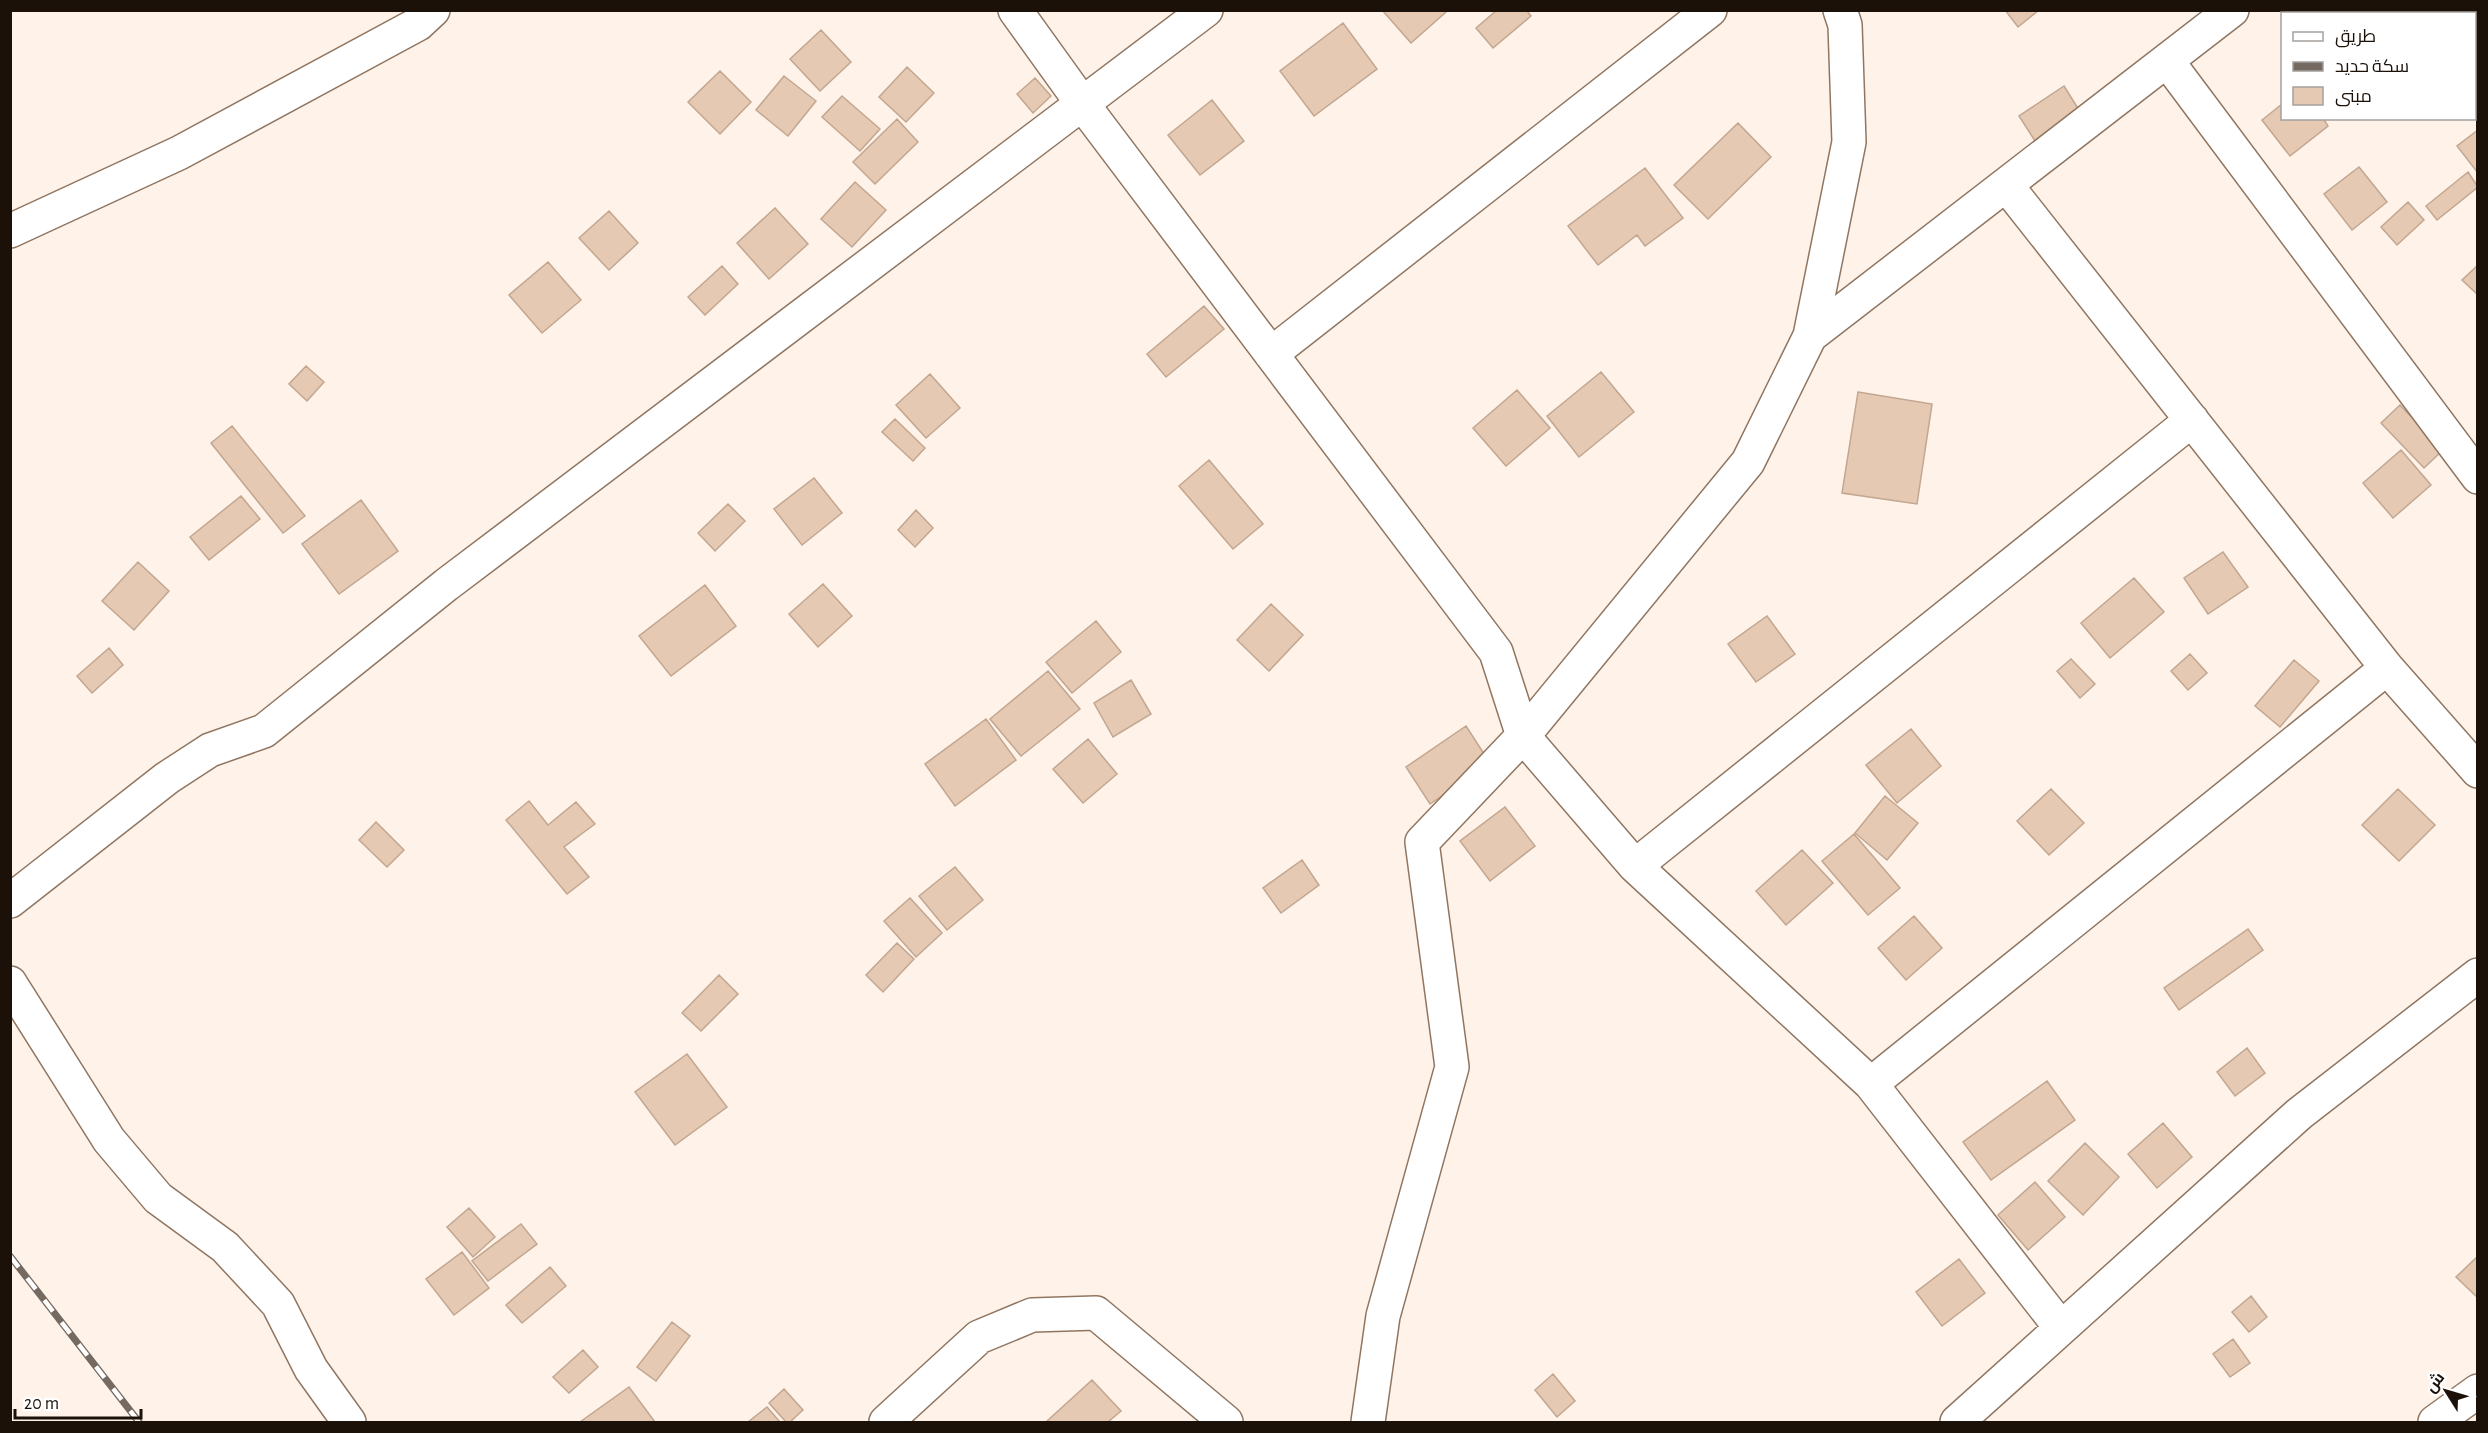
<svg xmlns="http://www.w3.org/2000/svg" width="2488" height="1433" font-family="'Alegreya Sans',Cairo,sans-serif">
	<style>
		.building { fill: #e5c9b2; stroke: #c2a690; stroke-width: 1.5 }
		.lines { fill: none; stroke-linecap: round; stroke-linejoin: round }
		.minor-casing { stroke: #907661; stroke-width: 36 }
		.minor { stroke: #fff; stroke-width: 33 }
		.rail-casing { stroke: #756a62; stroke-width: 7 }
		.rail { stroke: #fff; stroke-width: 4.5; stroke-dasharray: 14; stroke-linecap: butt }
	</style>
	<rect width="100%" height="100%" fill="#fef2e9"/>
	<path class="building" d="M1382 10H1445L1446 12 1411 43Z
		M1497 10H1526L1531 16 1493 48 1476 28Z
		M2005 10H2039L2018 27Z
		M2442 10H2478V14L2474 17V14H2445Z
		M1343 23 1377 69 1314 116 1280 71Z
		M821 30 851 62 820 91 790 59Z
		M907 67 934 93 906 122 879 97Z
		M720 71 751 102 720 134 688 102Z
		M784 76 816 101 788 136 756 110Z
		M1035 78 1051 96 1033 113 1017 94Z
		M2064 86 2084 118 2039 147 2019 116Z
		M842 96 880 129 860 151 822 117Z
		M1212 100 1244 141 1200 175 1168 135Z
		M2282 104V118H2323L2328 126 2290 156 2262 120Z
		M897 119 918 142 875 184 853 162Z
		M1738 123 1771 157 1708 219 1674 185Z
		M2478 130V173L2457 146Z
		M2359 167 2387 202 2352 230 2324 194Z
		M1645 168 1683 218 1645 246 1637 235 1598 265 1568 226Z
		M2468 172 2478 187 2437 220 2426 206Z
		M855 182 886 210 852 247 821 219Z
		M2408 202 2424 220 2397 245 2381 227Z
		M775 208 808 244 769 279 737 243Z
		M609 211 638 243 609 270 579 238Z
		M548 262 581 300 542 333 509 295Z
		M2478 265V295L2462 280Z
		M722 266 738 284 705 315 688 297Z
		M1204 306 1224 329 1166 377 1147 354Z
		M306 366 324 382 307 401 289 384Z
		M1601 372 1634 412 1579 457 1547 416Z
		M930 374 960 408 926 438 896 405Z
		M1517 390 1550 428 1506 466 1473 428Z
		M1858 392 1932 404 1917 504 1842 493Z
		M2400 405 2443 450 2424 468 2381 423Z
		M895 419 925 448 913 461 882 432Z
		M232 426 305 516 283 533 211 443Z
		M2401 450 2431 485 2393 518 2363 483Z
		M1209 460 1263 524 1233 549 1179 486Z
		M814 478 842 513 802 545 774 509Z
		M241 496 260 519 209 560 190 537Z
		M361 500 398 551 339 594 302 544Z
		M728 504 745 521 715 551 698 533Z
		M916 510 933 528 915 547 898 530Z
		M2223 552 2248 587 2208 614 2184 578Z
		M138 562 169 591 134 630 102 601Z
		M2134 578 2164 612 2110 658 2081 623Z
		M823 584 852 616 818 647 789 614Z
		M705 585 736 626 671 676 639 636Z
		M1271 604 1303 635 1269 671 1237 640Z
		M1767 616 1795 654 1756 682 1728 644Z
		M1096 621 1121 652 1072 693 1046 662Z
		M109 648 123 665 92 693 77 676Z
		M2190 654 2207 673 2188 690 2171 671Z
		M2071 659 2095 684 2080 698 2057 671Z
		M2294 660 2319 681 2280 727 2255 706Z
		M1048 671 1080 709 1021 756 990 719Z
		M1131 680 1151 714 1113 737 1094 703Z
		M986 719 1016 760 955 806 925 764Z
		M1466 726 1490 763 1430 804 1406 767Z
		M1911 729 1941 766 1897 803 1866 765Z
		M1088 739 1117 774 1083 803 1053 769Z
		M2051 789 2084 823 2049 855 2017 821Z
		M2398 789 2435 825 2399 861 2362 825Z
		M1885 796 1918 823 1887 860 1855 833Z
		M529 801 548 825 576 802 595 824 564 847 589 877 567 894 506 820Z
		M1505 807 1535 846 1490 881 1460 841Z
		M376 822 404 850 387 867 359 840Z
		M1854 834 1900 888 1868 915 1822 861Z
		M1802 850 1833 883 1786 925 1756 891Z
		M1302 860 1319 885 1281 913 1263 888Z
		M955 867 983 900 947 930 919 896Z
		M910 898 942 933 916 957 884 921Z
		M1914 916 1942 948 1906 980 1878 948Z
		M2248 929 2263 950 2179 1010 2164 988Z
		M897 943 914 959 883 992 866 975Z
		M719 975 738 994 701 1031 682 1013Z
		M2247 1048 2265 1073 2235 1096 2217 1072Z
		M687 1054 727 1107 675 1145 635 1092Z
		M2047 1081 2075 1120 1991 1180 1963 1142Z
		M2163 1123 2192 1157 2157 1188 2128 1154Z
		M2085 1143 2119 1177 2083 1215 2048 1181Z
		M2035 1182 2065 1217 2028 1250 1998 1215Z
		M469 1208 495 1237 473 1257 447 1227Z
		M521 1224 537 1244 488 1281 472 1261Z
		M462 1252 489 1288 454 1315 426 1279Z
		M2478 1256V1298L2456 1277Z
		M1959 1259 1985 1293 1942 1326 1916 1292Z
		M550 1267 566 1286 522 1323 506 1305Z
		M2251 1296 2267 1317 2249 1332 2232 1312Z
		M672 1322 690 1336 656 1381 637 1367Z
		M2233 1339 2250 1363 2230 1377 2213 1354Z
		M583 1350 598 1367 569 1393 553 1377Z
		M1553 1374 1575 1401 1557 1417 1535 1390Z
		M1092 1380 1121 1411 1108 1422H1046Z
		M629 1387 655 1422H580Z
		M784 1389 803 1410 790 1422H786L769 1403Z
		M767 1407 780 1422H748Z"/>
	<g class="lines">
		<defs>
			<path id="minor" d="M1015 10 1084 106 1496 652 1523 736 1422 842 1452 1067 1383 1316 1368 1422
				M1840 10 1845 25 1849 142 1810 336 1748 462 1523 736 1635 866 1871 1084 2061 1328
				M2168 62 2478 477
				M2007 186 2387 668 2478 771
				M10 231 179 153 418 24 433 10
				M1810 336 2232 10
				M1271 354 1710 10
				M1635 866 2192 420
				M10 901 167 778 210 750 264 731 446 585 1206 10
				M10 983 109 1140 158 1198 225 1247 278 1304 311 1369 349 1422
				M1871 1084 2387 668
				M886 1422 979 1337 1032 1315 1096 1313 1226 1422
				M1957 1422 2299 1114 2478 975
				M2435 1422 2478 1391"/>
		</defs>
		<use href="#minor" class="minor-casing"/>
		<use href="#minor" class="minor"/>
		<defs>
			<path id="rail" d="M10 1256 139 1422"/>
		</defs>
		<use href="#rail" class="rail-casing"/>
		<use href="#rail" class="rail"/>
	</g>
	<rect width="2488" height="1433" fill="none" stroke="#1b1109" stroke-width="24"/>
	<rect x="2281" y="12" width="195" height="108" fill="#ffffff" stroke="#a4a09d" stroke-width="1.5"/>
	<rect x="2293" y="32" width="30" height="9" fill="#ffffff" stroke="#a4a09d" stroke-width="1.5"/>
	<text x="2335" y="42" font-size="18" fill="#1b1109">طريق</text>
	<rect x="2293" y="62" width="30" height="9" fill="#756a62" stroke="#a4a09d" stroke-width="1.5"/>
	<text x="2335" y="72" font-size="18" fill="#1b1109">سكة حديد</text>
	<rect x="2293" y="87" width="30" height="18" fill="#e5c9b2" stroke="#a4a09d" stroke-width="1.5"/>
	<text x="2335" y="102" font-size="18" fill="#1b1109">مبنى</text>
	<g transform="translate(2446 1391) rotate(307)" stroke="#ffffff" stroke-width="4.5" paint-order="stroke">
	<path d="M0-4.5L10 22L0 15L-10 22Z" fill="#1b1109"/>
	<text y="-9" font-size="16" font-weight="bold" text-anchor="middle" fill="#1b1109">ش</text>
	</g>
	<path d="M15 1409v9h126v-9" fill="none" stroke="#1b1109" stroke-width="3"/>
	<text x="24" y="1409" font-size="18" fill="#1b1109" stroke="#ffffff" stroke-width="4.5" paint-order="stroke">20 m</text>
</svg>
